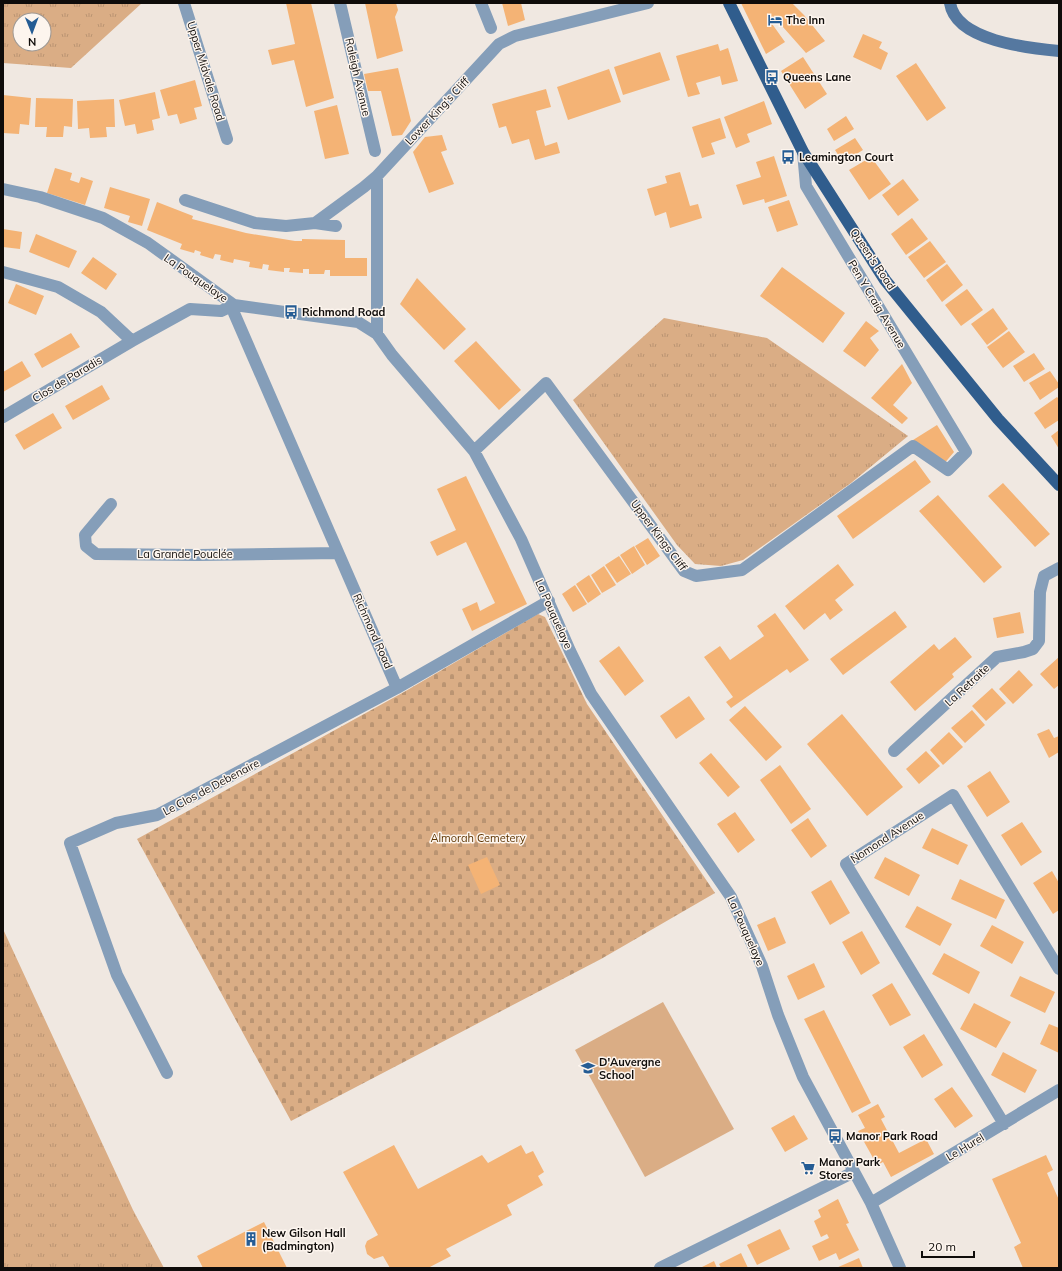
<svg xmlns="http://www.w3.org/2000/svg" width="1062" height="1271" font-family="Mulish,sans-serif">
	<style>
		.grass { fill: url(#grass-tufts); fill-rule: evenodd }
		.cemetery { fill: url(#cemetery-stones) }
		.park { fill: #daad85 }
		.building { fill: #f4b375 }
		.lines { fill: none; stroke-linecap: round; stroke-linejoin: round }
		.street { stroke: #859eb9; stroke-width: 12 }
		.secondary { stroke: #5578a0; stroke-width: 12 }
		.primary { stroke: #305d8d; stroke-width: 12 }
		.labels { text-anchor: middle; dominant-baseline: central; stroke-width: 3; stroke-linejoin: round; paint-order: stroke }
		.poi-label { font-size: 11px; font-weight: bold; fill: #0f0c0a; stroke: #fdf5ee; text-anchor: start }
		.street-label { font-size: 11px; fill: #0f0c0a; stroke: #fdf5ee }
		.park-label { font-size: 11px; fill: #5e3501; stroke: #fdf5ee }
	</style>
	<defs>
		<pattern id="grass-tufts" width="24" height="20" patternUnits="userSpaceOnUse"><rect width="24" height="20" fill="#daad85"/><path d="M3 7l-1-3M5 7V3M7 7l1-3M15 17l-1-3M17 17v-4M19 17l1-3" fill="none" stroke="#ba9472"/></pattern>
		<pattern id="cemetery-stones" width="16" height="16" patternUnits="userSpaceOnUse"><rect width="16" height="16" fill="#daad85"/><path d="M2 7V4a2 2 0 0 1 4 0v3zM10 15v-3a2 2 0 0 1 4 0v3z" fill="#ba9472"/></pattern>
	</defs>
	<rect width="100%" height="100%" fill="#f0e8e1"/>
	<path class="grass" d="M3 3H142L71 68 3 63ZM20 20H44V44H20Z
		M664 318 767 338 908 436 851 483 743 560 721 566 695 564 677 545 573 400Z
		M3 929 133 1210 164 1268H3Z"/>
	<path class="cemetery" d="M538 614 545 617 587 704 715 893 601 959 291 1121 137 839 404 692Z"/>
	<path class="park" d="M663 1002 734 1129 645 1177 575 1050Z"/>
	<path class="building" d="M286 3H311L334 98 306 107 294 60 272 65 268 50 295 44Z
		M365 3H396L398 10 395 17 403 51 377 59Z
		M502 3H521L525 20 508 26Z
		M741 3H792L804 15 825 41 806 53 775 18 770 21 785 42 766 54Z
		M863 34 882 42 879 48 888 53 881 70 853 57Z
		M718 44 720 51 728 48 738 81 722 85 720 76 696 83 700 94 688 97 676 56Z
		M660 52 670 80 623 95 614 67Z
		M803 57 827 94 805 109 781 71Z
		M916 63 946 108 927 121 896 76Z
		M398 68 411 121 402 135 392 136 381 91H368L364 74Z
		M609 69 621 102 568 120 557 87Z
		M195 80 202 106 194 108 197 119 180 124 177 114 168 116 160 90Z
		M546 89 551 107 536 111 545 146 557 142 560 153 535 160 529 139 512 144 506 126 499 128 492 104Z
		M155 92 160 118 152 120 154 130 137 134 135 124 125 126 119 100Z
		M3 95 31 98 29 125 20 124 19 134 3 133Z
		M36 98 73 99 72 127 64 126 63 137H46L47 127H35Z
		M114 99 115 127H106L107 137 90 138 89 128 78 129 77 101Z
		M764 101 772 124 747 134 750 142 736 148 724 117Z
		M337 105 349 154 325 159 314 111Z
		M846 116 854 129 834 141 827 129Z
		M720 118 726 138 711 143 715 154 702 158 692 127Z
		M442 135 447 150 441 152 454 184 429 193 413 152 425 137Z
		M855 138 863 150 843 162 835 150Z
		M774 156 787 196 765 203 764 199 743 205 736 185 761 177 756 162Z
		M871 157 891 184 869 200 849 170Z
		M55 168 72 173 70 180 79 183 81 177 93 181 85 205 47 193Z
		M680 172 690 206 698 204 702 218 670 228 666 212 655 216 647 189 667 183 665 176Z
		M903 179 919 200 898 216 882 195Z
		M110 187 150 199 142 226 128 222 130 216 104 208Z
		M789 200 798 225 777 232 768 207Z
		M157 202 193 216 192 219 246 233 295 241H302V239L345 240V258H367V276H330V270H325L324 274H309V269H303V273L289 272 290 268H284V272L268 270 269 265 263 264 262 269 249 267 250 262 234 259 233 263 220 260 221 255 215 254 213 259 200 255 201 252 195 250 194 253 180 249 182 244 147 230Z
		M912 218 928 239 906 255 891 234Z
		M3 229 22 232 20 249 3 247Z
		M36 234 77 251 69 268 29 252Z
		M930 241 946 262 924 278 908 257Z
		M93 257 117 274 106 290 81 273Z
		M947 264 963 285 942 302 926 280Z
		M782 267 845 313 823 343 760 296Z
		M417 278 466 329 444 350 400 304Z
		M16 284 44 296 36 315 8 303Z
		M967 289 983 310 961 326 945 305Z
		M993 308 1008 329 987 345 971 324Z
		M866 321 879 331 870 338 879 350 865 367 843 351Z
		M1009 331 1025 352 1003 368 987 347Z
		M71 333 80 347 42 368 34 354Z
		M476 341 521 390 499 410 454 361Z
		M1034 353 1045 369 1024 382 1013 366Z
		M22 361 31 376 3 392V372Z
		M902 364 912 383 893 405 908 418 902 424 871 398Z
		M1050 371 1059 384V387L1040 400 1029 383Z
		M102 385 110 399 73 420 65 406Z
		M1057 397 1059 399V420L1045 429 1034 413Z
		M53 413 62 428 24 450 15 435Z
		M937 425 954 452 943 465 913 440Z
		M1059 430V449L1051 436Z
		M915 460 931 482 853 539 837 516Z
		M466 476 527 604 472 631 462 609 477 602 480 611 495 603 466 542 437 556 430 542 456 530 437 489Z
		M1003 483 1050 534 1035 547 988 496Z
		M938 495 1002 567 984 583 919 511Z
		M648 538 660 556 647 565 635 546Z
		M634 546 645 565 632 574 620 555Z
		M619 556 631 574 617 583 605 565Z
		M838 564 854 585 835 600 843 610 830 620 825 613 804 630 785 606Z
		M604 566 616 585 602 593 591 575Z
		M589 575 601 594 588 603 576 584Z
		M575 585 587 604 573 612 562 594Z
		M895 611 907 627 843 675 830 659Z
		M1020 612 1024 633 997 638 993 618Z
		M775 613 809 660 790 673 787 669 731 708 726 702 733 697 704 657 720 646 730 660 764 636 757 626Z
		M955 637 972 657 952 674 954 677 915 711 890 682 934 644 939 650Z
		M619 646 644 681 625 696 599 661Z
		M1059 657V685L1054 689 1040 674Z
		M1019 670 1033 685 1013 704 999 689Z
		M992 688 1006 703 986 721 972 706Z
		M689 696 705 719 676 739 660 716Z
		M745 706 782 747 766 761 729 720Z
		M972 710 985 725 965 743 951 728Z
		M842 714 903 787 867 816 807 744Z
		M1049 729 1054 738 1059 736V752L1049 758 1037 734Z
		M949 732 963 747 943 765 930 750Z
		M926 751 940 766 919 784 906 769Z
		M711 753 740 787 728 797 699 763Z
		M780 765 811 809 791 824 760 780Z
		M990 771 1010 802 987 817 967 786Z
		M735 812 755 840 738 853 717 824Z
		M808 818 827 846 811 858 791 830Z
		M1022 822 1042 852 1021 866 1001 835Z
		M932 828 968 845 958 865 922 848Z
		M487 857 500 885 481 894 468 865Z
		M885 857 920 875 909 896 874 878Z
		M1052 871 1059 883V910L1053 914 1033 883Z
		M960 879 1005 900 996 919 951 899Z
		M831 880 850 913 830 925 811 892Z
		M917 906 952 924 940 946 905 927Z
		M775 917 786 943 768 951 757 925Z
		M992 925 1024 942 1012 964 980 946Z
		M862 931 880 963 861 975 842 942Z
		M944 953 980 972 969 994 932 974Z
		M814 963 825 987 798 1000 787 976Z
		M1020 976 1055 992 1045 1013 1010 996Z
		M892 983 911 1015 890 1026 872 995Z
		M974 1003 1011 1022 996 1048 960 1029Z
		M824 1010 871 1103 852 1113 804 1019Z
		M1049 1024 1059 1028V1053L1040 1044Z
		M924 1034 943 1065 922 1078 903 1047Z
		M1003 1052 1037 1070 1025 1093 991 1075Z
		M952 1087 973 1116 955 1128 934 1099Z
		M878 1104 885 1117 881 1119 899 1153 926 1139 934 1154 891 1177 883 1162 877 1165 858 1131 865 1128 858 1115Z
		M794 1115 808 1139 785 1152 771 1128Z
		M394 1145 418 1189 482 1155 488 1163 521 1145 526 1154 533 1151 544 1172 538 1176 543 1185 507 1205 512 1215 446 1249 451 1256 428 1268H390L383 1256 374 1259 367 1254 365 1246 367 1241 378 1235 343 1172Z
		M1046 1155 1053 1170 1047 1173 1059 1200V1268H1023L1014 1247 1021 1243 992 1179Z
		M838 1199 849 1223 846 1224 859 1250 839 1260 836 1253 819 1261 812 1246 829 1238 827 1234 821 1237 814 1221 821 1217 818 1210Z
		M264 1222 287 1268H203L197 1256Z
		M780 1229 790 1249 757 1265 747 1245Z
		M741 1253 748 1268H721L719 1264Z
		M859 1258 863 1268H836Z
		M714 1261 717 1268H700Z"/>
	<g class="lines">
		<path class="street" d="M184 3 227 139
			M340 3 375 151
			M481 3 491 28
			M3 189 40 197 103 218 148 243 234 305 358 322 377 334 392 355 474 451 521 539 570 651 591 694 731 897 762 966 778 1015 803 1077 871 1203 900 1268
			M185 200 255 223 286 226 315 223 364 187 377 176
			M315 223 336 226
			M3 272 58 287 101 312 132 341
			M377 334V176L499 44 515 36 648 3
			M3 417 132 341 190 309 221 311 234 305V313L397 688 549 601
			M474 451 546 383 684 571 696 576 742 570 913 446 948 470 966 452 806 186 803 152
			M111 504 85 535 86 546 96 554 197 555 338 553
			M894 751 997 657 1024 652 1033 649 1039 641 1040 592 1044 576 1059 568
			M167 1073 117 975 70 843 116 823 157 815 397 688
			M1004 1124 846 864 953 795 1059 969
			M871 1203 1059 1090
			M660 1268 854 1172"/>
		<path class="secondary" d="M950 3C956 41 1028 48 1059 51"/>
		<path class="primary" d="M729 3 803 152 885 280 998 419 1059 485"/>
	</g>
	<defs>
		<symbol id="hotel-bare" viewBox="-9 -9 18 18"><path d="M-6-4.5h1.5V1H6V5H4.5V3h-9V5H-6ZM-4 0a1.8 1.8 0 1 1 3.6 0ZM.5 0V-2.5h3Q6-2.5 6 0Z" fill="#255c94" stroke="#fdf5ee" stroke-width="2.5" paint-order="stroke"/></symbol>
		<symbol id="bus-bare" viewBox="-9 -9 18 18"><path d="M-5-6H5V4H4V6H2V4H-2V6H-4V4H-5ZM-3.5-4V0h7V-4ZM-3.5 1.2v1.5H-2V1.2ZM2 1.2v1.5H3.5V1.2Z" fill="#255c94" stroke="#fdf5ee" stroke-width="2.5" paint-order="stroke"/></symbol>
		<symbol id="school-bare" viewBox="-9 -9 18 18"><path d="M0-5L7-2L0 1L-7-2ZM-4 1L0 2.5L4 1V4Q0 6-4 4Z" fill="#255c94" stroke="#fdf5ee" stroke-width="2.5" paint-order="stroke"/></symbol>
		<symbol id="supermarket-bare" viewBox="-9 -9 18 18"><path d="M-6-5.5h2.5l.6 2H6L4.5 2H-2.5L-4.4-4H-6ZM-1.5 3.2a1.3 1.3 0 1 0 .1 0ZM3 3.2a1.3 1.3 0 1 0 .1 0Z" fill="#255c94" stroke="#fdf5ee" stroke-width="2.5" paint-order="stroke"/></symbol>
		<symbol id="building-bare" viewBox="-9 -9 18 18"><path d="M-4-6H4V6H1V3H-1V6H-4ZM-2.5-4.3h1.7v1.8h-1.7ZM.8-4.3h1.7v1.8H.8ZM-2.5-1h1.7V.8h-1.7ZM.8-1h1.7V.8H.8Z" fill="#255c94" stroke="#fdf5ee" stroke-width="2.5" paint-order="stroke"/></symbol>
	</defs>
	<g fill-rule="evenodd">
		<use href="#hotel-bare" x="765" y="10" width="20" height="20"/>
		<use href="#bus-bare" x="762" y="67" width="20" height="20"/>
		<use href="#bus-bare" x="778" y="147" width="20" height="20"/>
		<use href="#bus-bare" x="281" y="302" width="20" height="20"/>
		<use href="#school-bare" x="578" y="1058" width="20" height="20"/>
		<use href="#bus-bare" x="825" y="1126" width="20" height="20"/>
		<use href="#supermarket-bare" x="798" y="1158" width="20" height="20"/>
		<use href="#building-bare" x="241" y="1229" width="20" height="20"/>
	</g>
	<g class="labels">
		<g class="poi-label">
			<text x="786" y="20">The Inn</text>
			<text x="783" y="77">Queens Lane</text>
			<text x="799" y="157">Leamington Court</text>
			<text x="302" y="312">Richmond Road</text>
			<text x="599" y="1062">D'Auvergne<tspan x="599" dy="13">School</tspan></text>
			<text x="846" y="1136">Manor Park Road</text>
			<text x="819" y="1162">Manor Park<tspan x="819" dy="13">Stores</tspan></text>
			<text x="262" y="1233">New Gilson Hall<tspan x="262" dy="13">(Badmington)</tspan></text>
		</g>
		<g class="street-label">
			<text transform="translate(206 71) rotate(73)">Upper Midvale Road</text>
			<text transform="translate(358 77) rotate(77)">Raleigh Avenue</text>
			<text transform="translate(437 111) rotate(-47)">Lower King's Cliff</text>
			<text transform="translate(873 259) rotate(56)">Queen's Road</text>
			<text transform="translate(196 278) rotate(35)">La Pouquelaye</text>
			<text transform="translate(877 304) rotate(59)">Pen Y Craig Avenue</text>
			<text transform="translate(67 379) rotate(-31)">Clos de Paradis</text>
			<text transform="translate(659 535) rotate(53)">Upper Kings Cliff</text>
			<text x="185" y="554">La Grande Pouclée</text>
			<text transform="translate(554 614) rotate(66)">La Pouquelaye</text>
			<text transform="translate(373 631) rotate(66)">Richmond Road</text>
			<text transform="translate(967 685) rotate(-43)">La Retraite</text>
			<text transform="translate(211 787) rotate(-28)">Le Clos de Debenaire</text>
			<text transform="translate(887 837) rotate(-33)">Nomond Avenue</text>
			<text transform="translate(746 931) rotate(66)">La Pouquelaye</text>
			<text transform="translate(965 1147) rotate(-31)">Le Hurel</text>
		</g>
		<g class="park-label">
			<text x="478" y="838">Almorah Cemetery</text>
		</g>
	</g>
	<rect width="1062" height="1271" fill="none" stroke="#0f0c0a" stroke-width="8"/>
	<g transform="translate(32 32) rotate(179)"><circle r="19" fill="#fdf5ee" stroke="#9e9893"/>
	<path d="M0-3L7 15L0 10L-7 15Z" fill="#255c94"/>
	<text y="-6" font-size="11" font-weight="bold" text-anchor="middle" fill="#0f0c0a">N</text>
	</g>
	<path d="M922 1251v6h52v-6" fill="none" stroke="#0f0c0a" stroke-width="2"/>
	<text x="928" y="1251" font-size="12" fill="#0f0c0a" stroke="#fdf5ee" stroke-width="3" paint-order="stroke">20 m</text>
</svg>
